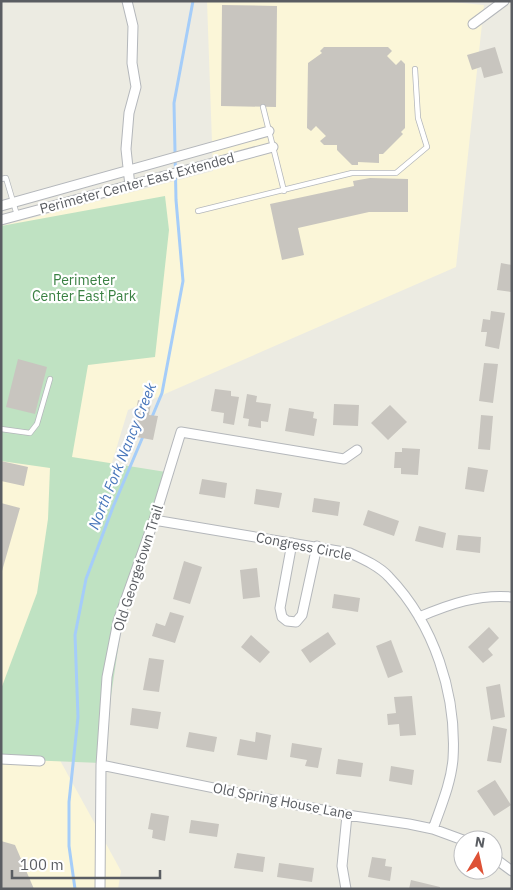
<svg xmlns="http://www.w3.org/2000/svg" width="513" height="890" font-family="'IBM Plex Sans',sans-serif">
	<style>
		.commercial { fill: #fbf6d8 }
		.green { fill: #bfe2c2 }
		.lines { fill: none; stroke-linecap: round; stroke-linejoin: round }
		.stream { stroke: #a5cdf9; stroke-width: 3 }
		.building { fill: #c8c5bf }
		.lane-casing { stroke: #b4b7bb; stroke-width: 6 }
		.street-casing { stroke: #b4b7bb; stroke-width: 11 }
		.lane { stroke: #fff; stroke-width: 4.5 }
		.street { stroke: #fff; stroke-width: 9 }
		.labels { text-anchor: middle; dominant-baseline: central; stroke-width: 4.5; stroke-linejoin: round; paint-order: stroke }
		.street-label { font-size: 14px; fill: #5a5d62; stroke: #fff }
		.park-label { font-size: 14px; fill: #3a8143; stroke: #fff }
		.water-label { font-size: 15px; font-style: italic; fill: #4977bb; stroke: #fff }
	</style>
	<rect width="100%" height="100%" fill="#ecebe2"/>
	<path class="commercial" d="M207 1H442L484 5 456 267 128 410 35 715 121 871 118 889H1V226L213 171Z"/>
	<path class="green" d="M165 196 169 230 155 357 88 365 72 457 166 472 150 520 122 622 101 763 1 759V689L37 593 48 519 50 468 1 461V226Z"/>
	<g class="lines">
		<path class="stream" d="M152 417 162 393 183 281 176 200 174 103 193 1
			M75 889 69 846V802L78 717 75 635 86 579 113 507 144 434"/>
	</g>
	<path class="building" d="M222 5 277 6 276 107 221 106Z
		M324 47H388L392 51 387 56 396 65 401 60 405 64V128L401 132 403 134 383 154H379V163L358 162V165H352L337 150V145H324L320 141 326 136 316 126 311 131 307 128 308 63 322 53 320 51Z
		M495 47 503 73 484 78 481 67 472 70 467 55Z
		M370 178 408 179V212H369L298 228 304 255 282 260 270 204 354 186 353 181Z
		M501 263 512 265 511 292 497 290Z
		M491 311 505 313 499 349 485 346 487 332H481L483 319 490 320Z
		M18 359 47 367 35 414 6 407Z
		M484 363 498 364 493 403 479 401Z
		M215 389 231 391V396L239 397 234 425 223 423 224 413 211 411Z
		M247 394 257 396 256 402 271 404 268 422 261 421V428L248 426 249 419 243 418Z
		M138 400 151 403 149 415 158 416 153 440 131 436Z
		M334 404 359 405 358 426 333 425Z
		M390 405 407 422 388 440 371 423Z
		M289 408 314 412 313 418 317 419 314 436 285 431Z
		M481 415 493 416 490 450 478 449Z
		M402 448 420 449 418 475 401 474V468H394L395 452H402Z
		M1 461 28 467 24 486 1 481Z
		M468 467 488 470 484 492 465 489Z
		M202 479 227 483 225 498 199 494Z
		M256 489 282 493 279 508 254 504Z
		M314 498 340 502 338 516 312 512Z
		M1 503 20 508 2 571H1Z
		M368 510 399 521 394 536 363 525Z
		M419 526 446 533 443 548 415 541Z
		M458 535 481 537 480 553 456 550Z
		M184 561 202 567 190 604 173 599Z
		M257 568 260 597 243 599 240 570Z
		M334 594 360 598 358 612 332 608Z
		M170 612 184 616 175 643 152 636 156 623 165 626Z
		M489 627 499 638 488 649 493 655 483 663 468 647Z
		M328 632 336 644 310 663 301 650Z
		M251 635 270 652 260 663 241 647Z
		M391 640 403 672 388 678 376 646Z
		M149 658 164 660 159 692 143 690Z
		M500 684 505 717 491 720 486 687Z
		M412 696 416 735 400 736 399 724 388 725 387 714 396 713 394 697Z
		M132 708 161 712 158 729 130 725Z
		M493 726 507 729 501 763 487 761Z
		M189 732 217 737 214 752 186 747Z
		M256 732 271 735 267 760 237 755 240 739 255 742Z
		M292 743 322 748 318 768 305 766 307 760 290 757Z
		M338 759 363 763 361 777 336 774Z
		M391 766 414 770 412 785 389 781Z
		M495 780 511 805 494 816 477 791Z
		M151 813 169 816 165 841 152 838 153 830 148 829Z
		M191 820 219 824 217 837 189 833Z
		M1 841 15 845 34 889H1Z
		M237 853 265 857 263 872 234 868Z
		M372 857 386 859 385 866 392 867 390 881 368 877Z
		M279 863 314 868 312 882 277 877Z
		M411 880 440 887V889H409Z"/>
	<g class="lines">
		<defs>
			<path id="lane" d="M263 107 284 191
				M1 179 6 178 17 215
				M198 211 352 173H396L427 147 418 118 415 69
				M1 429 30 433 37 424 50 379"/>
			<path id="street" d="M127 1 133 26 132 63 136 87 129 113 126 149 130 186
				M473 24 504 1
				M1 206 269 131
				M1 220 273 147
				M154 520 350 553C363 559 379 566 389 577 434 624 457 694 453 759 451 783 441 806 433 829
				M292 543 280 608 282 617 287 621 296 622 302 615 317 546
				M419 617C450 604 478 594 512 597
				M1 759 40 761
				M101 765 347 815 409 824 433 829 463 840
				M493 857 512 871
				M100 889 101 765 107 677 118 621 154 520 181 432 344 459 357 450
				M346 889 342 866 347 815"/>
		</defs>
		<use href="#lane" class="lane-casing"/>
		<use href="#street" class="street-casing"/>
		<use href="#lane" class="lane"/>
		<use href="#street" class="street"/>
	</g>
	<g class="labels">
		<g class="street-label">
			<text transform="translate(137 183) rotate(-15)">Perimeter Center East Extended</text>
			<text transform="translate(304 546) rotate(11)">Congress Circle</text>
			<text transform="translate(138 568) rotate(-72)">Old Georgetown Trail</text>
			<text transform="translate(283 801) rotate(11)">Old Spring House Lane</text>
		</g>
		<g class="park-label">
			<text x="84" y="280">Perimeter<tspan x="84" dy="16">Center East Park</tspan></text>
		</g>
		<g class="water-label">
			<text transform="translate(122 456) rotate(-68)">North Fork Nancy Creek</text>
		</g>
	</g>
	<rect width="513" height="890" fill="none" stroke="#5a5d62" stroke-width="5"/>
	<g transform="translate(478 855) rotate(9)"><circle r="24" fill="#ffffff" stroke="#bdbec0"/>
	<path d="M0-4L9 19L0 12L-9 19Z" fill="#de5236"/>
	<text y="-8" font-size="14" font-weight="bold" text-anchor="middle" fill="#5a5d62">N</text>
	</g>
	<path d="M12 870v8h148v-8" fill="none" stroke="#5a5d62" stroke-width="2.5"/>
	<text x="20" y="870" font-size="15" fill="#5a5d62" stroke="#ffffff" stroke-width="4" paint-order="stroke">100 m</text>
</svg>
